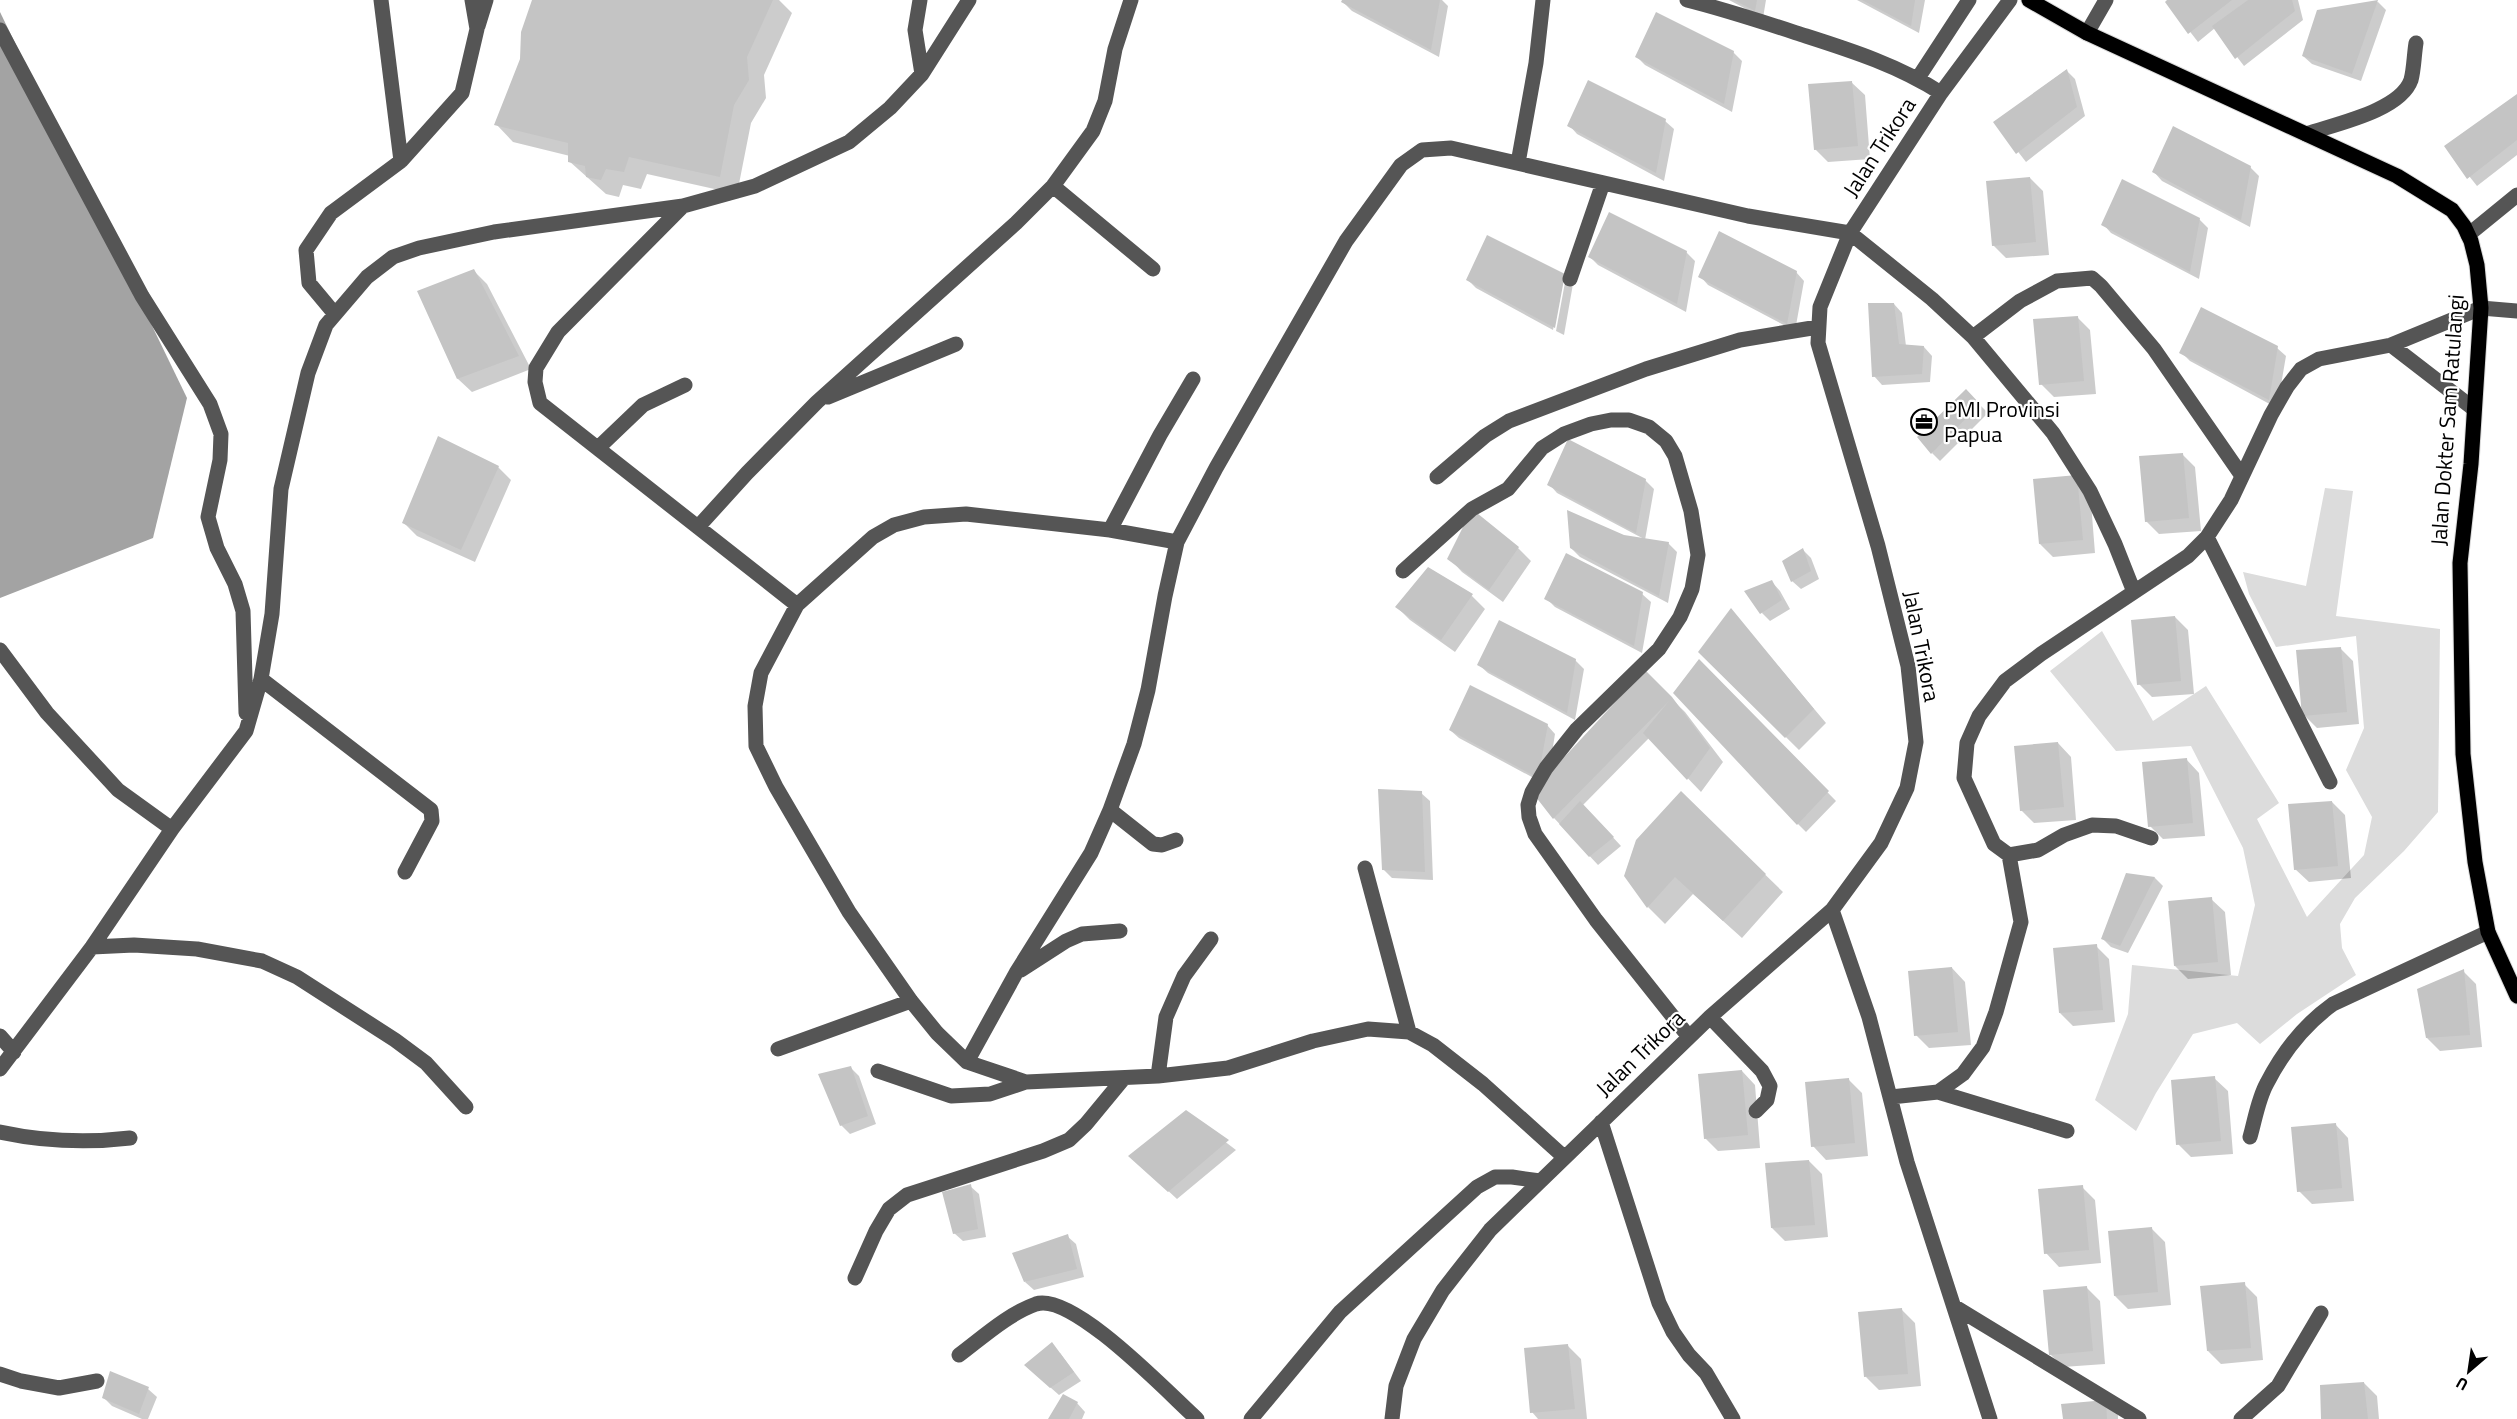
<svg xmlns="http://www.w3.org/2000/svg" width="2517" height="1419" font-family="'Titillium Web',sans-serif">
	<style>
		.green { fill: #dcdcdc }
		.water { fill: #a3a3a3 }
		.shadow { fill: #0003 }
		.building { fill: #c4c4c4 }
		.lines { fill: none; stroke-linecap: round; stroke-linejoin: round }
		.major-casing { stroke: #dbdbdb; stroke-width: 17 }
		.minor { stroke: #555; stroke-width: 15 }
		.major { stroke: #000; stroke-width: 15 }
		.labels { text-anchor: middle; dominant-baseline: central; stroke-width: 4.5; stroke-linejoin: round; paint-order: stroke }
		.street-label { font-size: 22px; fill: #000; stroke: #fff }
		.poi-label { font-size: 22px; fill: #000; stroke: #fff; text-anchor: start }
	</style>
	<rect width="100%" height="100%" fill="#fff"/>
	<path class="green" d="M2325 488 2353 491 2336 616 2440 629 2438 812 2404 851 2355 898 2340 924 2342 948 2356 975 2297 1014 2260 1044 2237 1023 2193 1034 2156 1093 2136 1131 2095 1100 2128 1014 2132 965 2238 976 2255 905 2243 848 2191 746 2116 751 2050 671 2102 631 2153 721 2206 686 2279 803 2257 819 2307 917 2364 855 2372 817 2346 770 2364 728 2356 636 2276 647 2249 594 2243 572 2306 586Z"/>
	<path class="water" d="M0 12 187 398 153 538 0 598Z"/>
	<path class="shadow" d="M533 0H779L792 13 764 75 766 98 751 123 737 194 647 174 641 189 623 185 619 197 606 194 569 161 570 156 513 142 496 124 521 59Z
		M1344 0H1442L1448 6 1439 57 1352 11 1343 2Z
		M1729 0H1766L1763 18Z
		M1857 0H1925L1919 33Z
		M2170 0H2298L2303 20 2244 66 2215 28 2198 42 2167 2Z
		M2378 2 2386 10 2361 81 2312 64 2303 56 2318 12Z
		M1733 52 1742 61 1732 112 1645 65 1637 57Z
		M2066 70 2075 79 2085 116 2026 162 1995 122Z
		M1851 82 1865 95 1870 159 1828 162 1815 149Z
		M2517 96V155L2477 186 2446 147Z
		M1665 121 1674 129 1664 181 1577 134 1569 125Z
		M2250 167 2259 176 2250 227 2162 181 2154 172Z
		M2030 178 2043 191 2049 255 2006 258 1993 245Z
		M2199 219 2208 228 2199 279 2111 233 2103 224Z
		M1686 252 1695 261 1686 312 1598 265 1590 257Z
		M474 271 487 284 531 369 472 392 458 379 419 291Z
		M1796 272 1804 281 1795 331 1708 285 1700 276Z
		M1563 277 1553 330 1476 288 1468 280Z
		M1566 277 1573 284 1564 335 1556 331Z
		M1894 304 1902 313 1906 346 1924 347 1932 356 1930 382 1882 385 1874 376Z
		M2077 317 2090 330 2096 394 2054 397 2041 384Z
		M2277 348 2286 356 2277 408 2190 361 2181 352Z
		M1966 391 1988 413 1940 461 1932 453Z
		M2182 454 2195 467 2201 531 2159 534 2146 521Z
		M498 467 511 480 475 562 417 536 404 523Z
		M2076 477 2090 490 2095 553 2053 557 2040 544Z
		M1645 480 1654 489 1645 540 1668 543 1677 552 1668 603 1580 557 1571 548 1624 537 1644 539 1557 493 1549 484Z
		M1518 548 1531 561 1503 602 1462 572 1449 558Z
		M1803 550 1811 558 1819 579 1801 589 1792 581Z
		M1772 582 1780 591 1790 609 1770 621 1762 613Z
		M1642 594 1651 602 1642 653 1555 607 1546 598Z
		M1472 596 1485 609 1455 652 1410 620 1397 607Z
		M1731 610 1826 723 1799 750 1700 652Z
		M2175 617 2188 630 2194 694 2152 697 2139 684Z
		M2340 648 2353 661 2359 724 2317 728 2304 715Z
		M1575 660 1584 669 1575 720 1488 673 1479 665Z
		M1699 661 1836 801 1806 832 1798 824Z
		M1645 673 1685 712 1723 762 1701 792 1649 738 1583 805 1621 846 1598 865 1554 818 1543 783 1459 738 1450 730 1547 725 1555 734 1548 778Z
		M2058 743 2071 757 2076 820 2034 823 2021 810Z
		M2186 759 2199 773 2205 836 2163 839 2150 826Z
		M1421 793 1430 801 1433 880 1392 878 1383 869Z
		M1681 793 1783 892 1742 938 1693 894 1665 924 1648 907Z
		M2332 802 2345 815 2351 878 2309 882 2295 869Z
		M2127 874 2155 878 2163 886 2128 953 2111 947 2102 938Z
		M2211 899 2225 912 2231 975 2188 979 2175 966Z
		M2096 946 2109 959 2115 1022 2073 1026 2060 1013Z
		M1952 968 1965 982 1971 1045 1929 1048 1916 1035Z
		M2463 971 2476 984 2482 1047 2440 1051 2427 1038Z
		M850 1067 859 1076 876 1124 850 1134 841 1125Z
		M1742 1071 1755 1085 1760 1148 1718 1151 1705 1138Z
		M2214 1078 2228 1091 2233 1154 2191 1157 2178 1144Z
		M1849 1080 1862 1093 1868 1156 1826 1160 1813 1146Z
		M1186 1112 1236 1150 1177 1199 1139 1164Z
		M2335 1124 2348 1138 2354 1201 2312 1204 2299 1191Z
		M1809 1161 1822 1174 1828 1237 1785 1241 1772 1228Z
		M970 1186 979 1194 986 1237 963 1241 954 1233Z
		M2082 1187 2095 1200 2101 1263 2059 1267 2046 1253Z
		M2152 1229 2165 1242 2171 1305 2128 1309 2115 1296Z
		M1067 1236 1076 1244 1084 1277 1034 1290 1025 1282Z
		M2244 1284 2257 1297 2263 1360 2221 1364 2208 1351Z
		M2086 1287 2100 1301 2105 1364 2063 1367 2050 1354Z
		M1902 1310 1915 1323 1921 1386 1879 1390 1866 1377Z
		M1568 1346 1581 1359 1587 1419H1538L1532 1412Z
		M1060 1353 1081 1381 1059 1395 1034 1373Z
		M111 1373 148 1389 157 1397 148 1419H142L112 1406 104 1398Z
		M2364 1383 2377 1396 2379 1419H2322Z
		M2105 1402 2118 1415V1419H2064Z
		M1077 1403 1085 1412 1082 1419H1049Z"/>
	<path class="building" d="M532 0H773L747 57 749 80 734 105 720 177 629 157 624 172 606 169 601 180 586 177 585 166 568 162V143L494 125 520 59 521 32Z
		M1342 0H1440L1431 50 1341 2Z
		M1734 0H1757L1755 11Z
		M1862 0H1915L1911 26Z
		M2167 0H2232L2188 34 2165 2Z
		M2248 0H2292L2295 11 2235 59 2212 26Z
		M2378 0 2352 74 2302 56 2317 10Z
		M1656 12 1734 51 1724 104 1635 57Z
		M2067 69 2077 107 2016 154 1993 122Z
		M1588 80 1666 119 1656 173 1567 126Z
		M1852 81 1858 146 1814 150 1808 84Z
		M2517 94V140L2467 179 2444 146Z
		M2173 126 2251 166 2241 220 2152 172Z
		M2030 177 2036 242 1992 246 1986 181Z
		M2122 179 2200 218 2190 272 2101 225Z
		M1609 212 1687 251 1677 304 1588 257Z
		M1719 231 1797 271 1787 324 1698 277Z
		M1487 235 1565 274 1555 328 1466 280Z
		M474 269 519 356 457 379 417 291Z
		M1868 303H1894L1899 344 1924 346 1922 374 1872 377Z
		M2201 307 2278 346 2269 400 2179 353Z
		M2078 316 2084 381 2039 385 2033 319Z
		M1966 389 1980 404 1931 454 1917 437Z
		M438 436 499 466 461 550 402 523Z
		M1568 439 1646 479 1636 533 1547 485Z
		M2183 453 2189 518 2145 522 2139 456Z
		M2077 475 2083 540 2039 544 2033 479Z
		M1472 509 1519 547 1489 590 1447 559Z
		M1567 510 1624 535 1669 542 1659 596 1570 548Z
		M1803 548 1811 571 1791 582 1782 561Z
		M1566 553 1643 592 1634 646 1544 599Z
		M1428 567 1473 594 1441 640 1395 607Z
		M1772 580 1782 600 1760 614 1744 591Z
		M1731 608 1814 709 1785 738 1698 652Z
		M2175 616 2181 681 2137 685 2131 620Z
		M1499 620 1576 659 1567 713 1477 665Z
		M2341 647 2347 712 2302 716 2296 650Z
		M1699 659 1829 791 1797 825 1673 693Z
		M1645 670 1672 697 1710 748 1687 780 1643 733 1669 701 1553 819 1532 792Z
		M1470 685 1548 724 1538 778 1449 730Z
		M2058 742 2064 807 2020 811 2014 746Z
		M2187 758 2193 823 2148 827 2142 762Z
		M1378 789 1422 791 1425 872 1382 870Z
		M1681 791 1766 874 1723 921 1675 877 1647 908 1624 876 1636 840Z
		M1580 801 1614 837 1589 857 1559 824Z
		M2332 801 2338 866 2294 870 2288 804Z
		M2126 873 2155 877 2120 946 2101 939Z
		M2212 897 2218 962 2174 966 2168 901Z
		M2097 944 2103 1010 2059 1013 2053 948Z
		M1952 967 1958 1032 1914 1036 1908 971Z
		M2464 969 2470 1035 2426 1038 2417 989Z
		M851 1066 868 1116 840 1126 818 1074Z
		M1742 1070 1748 1135 1704 1139 1698 1074Z
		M2215 1076 2221 1141 2176 1145 2171 1080Z
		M1849 1078 1855 1143 1811 1147 1805 1082Z
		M1186 1110 1229 1140 1168 1192 1128 1156Z
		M2336 1123 2342 1188 2297 1192 2291 1127Z
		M1809 1160 1815 1225 1771 1228 1765 1163Z
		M971 1184 978 1229 953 1234 942 1192Z
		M2083 1185 2089 1250 2044 1254 2038 1189Z
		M2152 1227 2158 1292 2114 1296 2108 1231Z
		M1068 1234 1077 1269 1024 1282 1012 1253Z
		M2245 1282 2251 1348 2207 1351 2200 1286Z
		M2087 1286 2093 1351 2049 1355 2043 1290Z
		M1902 1308 1908 1374 1864 1377 1858 1312Z
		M1052 1342 1074 1372 1050 1388 1024 1365Z
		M1568 1344 1575 1409 1530 1413 1524 1348Z
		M110 1371 149 1387 139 1414 102 1398Z
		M2364 1382 2368 1419H2321L2320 1385Z
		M1063 1394 1078 1402 1069 1419H1048Z
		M2106 1400 2107 1419H2063L2061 1404Z"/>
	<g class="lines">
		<defs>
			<path id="major" d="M2029 0 2087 33 2397 176 2452 210 2464 226 2471 241 2477 265 2481 308 2471 464 2460 563 2463 754 2475 862 2488 932 2517 996"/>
		</defs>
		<use href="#major" class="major-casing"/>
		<path class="minor" d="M920 0 915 30 922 74
			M1687 0C1727 10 1766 23 1806 36 1853 51 1899 66 1941 93
			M478 26 486 0
			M0 30 142 296 210 404 221 434 220 460 208 517 217 548 235 584 243 611 246 713
			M2087 33 2106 0
			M1918 78 1969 0
			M2306 134C2335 124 2400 111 2411 80 2414 69 2414 55 2416 43
			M401 161 462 93 477 29 472 0
			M1518 163 1536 63 1543 0
			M1053 186 1153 269
			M683 206 558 332 536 368 535 382 540 403 797 605
			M2468 235 2517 195
			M1570 279 1603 183
			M334 313 309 283 306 250 331 213 401 161 381 0
			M1973 337 2020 301 2057 281 2092 278 2101 286 2154 349 2242 476
			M2391 345 2474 409
			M828 397 956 344
			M598 448 643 405 685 385
			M1437 477 1485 436 1509 421 1646 369 1740 340 1818 327
			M698 527 747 473 817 402 1016 223 1053 186 1093 131 1105 101 1115 49 1131 0
			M1110 530 1160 435 1193 379
			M2207 537 2330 782
			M1177 542 1110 530 966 514 924 517 894 525 873 537 797 605 761 673 755 706 756 746 776 787 849 912 911 1001 937 1033 967 1062 1026 1082 1158 1076 1228 1068 1313 1041 1368 1029 1409 1032 1433 1045 1483 1084 1564 1157
			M1403 571 1472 509 1508 489 1542 448 1564 434 1591 424 1611 420H1629L1649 427 1666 441 1675 456 1691 511 1698 555 1692 589 1680 617 1659 649 1577 729 1546 768 1532 792 1528 805 1529 817 1535 834 1596 920 1689 1037
			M0 650 47 713 118 790 172 829
			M261 679 431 810 432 821 405 872
			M1110 810 1153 844 1162 845 1176 840
			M2009 855 2038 850 2064 835 2092 825 2116 826 2151 838
			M1365 868 1409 1032
			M1832 910 1869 1017 1907 1162 1990 1419
			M92 947 134 945 197 949 262 961 297 977 395 1040 426 1063 466 1107
			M1021 970 1066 941 1082 934 1120 931
			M1710 1017 1762 1071 1770 1086 1767 1100 1756 1111
			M0 1036 14 1052
			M778 1049 911 1001
			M967 1062 1016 973 1091 853 1110 810 1134 744 1148 690 1165 596 1177 542 1216 468 1346 241 1401 165 1422 150 1451 148 1748 216 1850 233 1932 299 1973 337 2053 433 2090 491 2115 544 2134 592
			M0 1069 92 947 172 829 246 731 261 679 272 614 281 489 308 373 326 325 367 277 393 257 419 248 494 232 683 206 755 186 849 142 890 108 922 74 969 0
			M878 1071 951 1096 990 1094 1026 1082
			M1158 1076 1166 1017 1184 976 1211 939
			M1938 1092 2067 1131
			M1891 1097 1938 1092 1963 1074 1983 1047 1996 1012 2021 922 2009 855 1994 844 1964 778 1967 743 1979 716 2005 681 2041 654 2188 556 2207 537 2231 500 2271 415 2287 387 2301 369 2319 359 2391 345 2481 308 2517 311
			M1601 1122 1659 1303 1673 1332 1689 1355 1706 1373 1733 1419
			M0 1132C42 1141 88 1143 130 1138
			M2250 1137C2255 1120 2258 1099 2267 1083 2283 1052 2305 1024 2333 1004L2488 932
			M855 1278 876 1231 889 1209 907 1195 1043 1151 1069 1140 1086 1124 1124 1078
			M1955 1307 2139 1419
			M959 1355C983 1337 1008 1314 1036 1304 1073 1292 1169 1394 1197 1419
			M0 1374 21 1381 59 1388 97 1381
			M1251 1419 1340 1312 1477 1187 1495 1177H1512L1540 1181
			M1392 1419 1396 1386 1414 1339 1443 1290 1490 1230 1710 1017 1832 910 1881 843 1907 788 1916 742 1908 666 1878 546 1818 343 1820 307 1850 233 1941 93 2010 0
			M2241 1419 2278 1386 2321 1313"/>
		<use href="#major" class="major"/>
	</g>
	<defs>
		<symbol id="office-ring" viewBox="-11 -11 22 22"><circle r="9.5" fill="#fff" stroke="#000" stroke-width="1.5"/><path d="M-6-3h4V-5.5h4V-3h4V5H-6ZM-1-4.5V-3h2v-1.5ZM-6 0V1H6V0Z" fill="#000"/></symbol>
	</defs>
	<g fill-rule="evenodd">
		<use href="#office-ring" x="1909" y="407" width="30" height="30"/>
	</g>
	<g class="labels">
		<g class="street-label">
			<text transform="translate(1879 147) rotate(-57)">Jalan Trikora</text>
			<text transform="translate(2447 420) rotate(-86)">Jalan Dokter Sam Ratulangi</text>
			<text transform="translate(1922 646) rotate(79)">Jalan Trikora</text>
			<text transform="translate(1640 1053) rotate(-44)">Jalan Trikora</text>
		</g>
		<g class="poi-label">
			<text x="1944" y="409">PMI Provinsi<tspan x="1944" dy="25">Papua</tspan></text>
		</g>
	</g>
	<g transform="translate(2469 1371) rotate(209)" stroke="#ffffff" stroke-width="4.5" paint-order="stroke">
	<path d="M0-4.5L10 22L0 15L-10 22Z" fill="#000000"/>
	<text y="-9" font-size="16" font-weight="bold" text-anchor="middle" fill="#000000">U</text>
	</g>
</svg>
